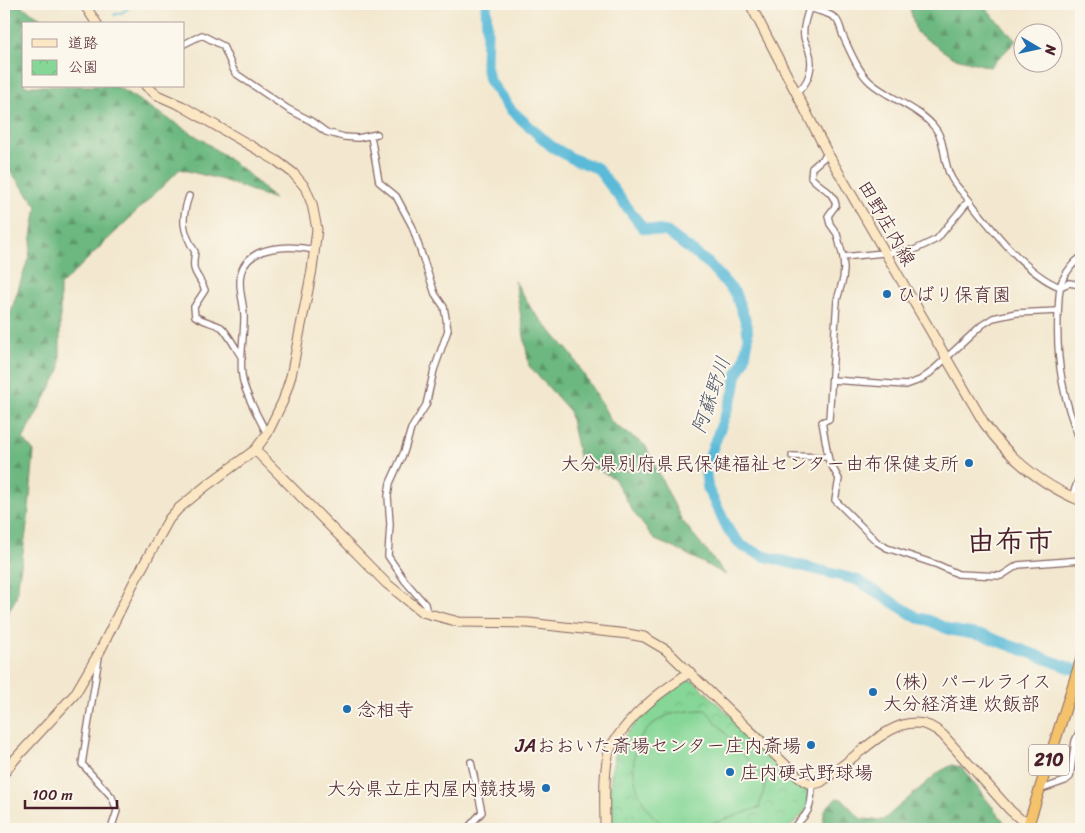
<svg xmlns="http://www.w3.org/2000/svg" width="1085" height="833" font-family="Sriracha,'Klee One',sans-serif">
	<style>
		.forest { fill: url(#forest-firs); stroke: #5b6c56 }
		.park { fill: url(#park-crowns); stroke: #687b61 }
		.garden { fill: #86d797; stroke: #687b61 }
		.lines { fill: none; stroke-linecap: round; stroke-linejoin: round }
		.stream { stroke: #5abad8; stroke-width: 2 }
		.river { stroke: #5abad8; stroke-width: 11 }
		.street-casing { stroke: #856564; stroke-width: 8 }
		.secondary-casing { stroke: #856564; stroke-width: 11 }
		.highway-casing { stroke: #856564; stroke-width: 12 }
		.street { stroke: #fff; stroke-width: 5.5 }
		.secondary { stroke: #fbe7c3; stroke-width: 9 }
		.highway { stroke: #f4c26a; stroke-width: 10 }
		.poi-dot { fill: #1f6fb2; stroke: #fbf7ec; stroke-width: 2 }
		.labels { text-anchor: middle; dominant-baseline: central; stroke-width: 4; stroke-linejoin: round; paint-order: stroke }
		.shield { fill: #fbf7ec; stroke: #7f6065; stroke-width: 1 }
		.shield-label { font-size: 18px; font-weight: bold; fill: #4a1f2b }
		.street-label { font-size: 19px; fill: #4a1f2b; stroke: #fbf7ec }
		.poi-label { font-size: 19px; fill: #4a1f2b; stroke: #fbf7ec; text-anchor: start }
		.water-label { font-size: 20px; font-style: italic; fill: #505568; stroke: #fbf7ec }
		.town-label { font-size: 29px; font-weight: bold; fill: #4a1f2b; stroke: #fbf7ec }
	</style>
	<defs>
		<pattern id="forest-firs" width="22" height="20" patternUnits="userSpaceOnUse" patternTransform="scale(1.25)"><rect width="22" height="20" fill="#6cb880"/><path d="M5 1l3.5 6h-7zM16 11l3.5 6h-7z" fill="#5b9569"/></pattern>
		<pattern id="park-crowns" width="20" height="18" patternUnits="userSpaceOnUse" patternTransform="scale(1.25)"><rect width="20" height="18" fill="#86d797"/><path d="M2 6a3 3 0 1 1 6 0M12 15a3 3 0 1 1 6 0" fill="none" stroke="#75b882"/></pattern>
	</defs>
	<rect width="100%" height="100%" fill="#fbf7ec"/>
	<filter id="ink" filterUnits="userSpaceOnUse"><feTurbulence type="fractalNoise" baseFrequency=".02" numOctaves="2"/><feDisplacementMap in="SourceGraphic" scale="10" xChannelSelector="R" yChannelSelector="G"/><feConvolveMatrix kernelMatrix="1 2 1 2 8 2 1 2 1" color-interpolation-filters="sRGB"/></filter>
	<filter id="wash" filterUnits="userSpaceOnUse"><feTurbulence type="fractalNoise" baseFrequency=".0096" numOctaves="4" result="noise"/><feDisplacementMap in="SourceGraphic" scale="20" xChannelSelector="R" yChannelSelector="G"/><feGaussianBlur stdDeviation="1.12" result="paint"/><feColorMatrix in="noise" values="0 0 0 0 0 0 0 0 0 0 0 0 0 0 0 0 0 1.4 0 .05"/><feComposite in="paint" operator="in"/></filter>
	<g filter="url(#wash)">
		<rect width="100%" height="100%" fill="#f3e8cf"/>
		<path class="forest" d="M4 4H18L51 24H24V86H116L204 141 246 172 274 199 223 180 180 169 60 286V370L23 439 34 452 28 519 16 598 4 620V333L29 256 37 206 4 163Z
			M909 4H982L1016 41 990 67 952 57 916 32Z
			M515 281 532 310 571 354 603 406 612 423 645 445 681 519 726 575 677 549 655 540 634 513 614 478 580 461 569 410 529 366Z
			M952 765 961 767 1005 823 1007 829H823C824 811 822 810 837 798L842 799 861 819 883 820 939 772Z"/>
		<path class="park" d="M690 680 695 682 807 789C816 807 797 820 786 829H609C610 806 608 779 615 756 623 728 664 692 690 680Z"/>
		<path class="garden" d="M706 710 766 782 759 808C738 814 693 833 674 829 662 827 651 815 645 805 625 772 630 728 672 714 683 711 695 710 706 710Z"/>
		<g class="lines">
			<path class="stream" d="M114 15 123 12 134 4"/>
			<path class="river" d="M486 4 487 32 486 64 489 80 511 110 551 146 573 159 597 168 643 228 667 232 708 263 735 293 747 325 748 340 744 361 736 377 734 392 705 468 708 489 729 531 742 546 764 556 857 580 918 618 928 620 950 630 985 636 1081 672"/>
		</g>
	</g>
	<g filter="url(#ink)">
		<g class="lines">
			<defs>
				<path id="street" d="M806 4C813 13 828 10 836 19 840 23 841 31 843 36 850 51 858 71 870 82 888 98 921 109 935 128 945 140 943 160 950 175 954 185 961 190 968 199 991 228 1026 274 1060 287L1069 283 1081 285
					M184 44 202 35 223 46 235 73 288 109 311 121 326 132 344 137 358 138 377 134
					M795 93C809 85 814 66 809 51 808 46 804 41 804 36 802 27 807 16 809 8
					M371 136 379 182 396 196 412 226 435 294 444 307 448 330 434 370 426 405 411 429 404 452 390 483 388 496 390 524 388 556 405 581 425 604 427 613
					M828 154 812 168 811 177C820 188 833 190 836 205L828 216 830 224 837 234 843 257 844 269 843 279 837 300 829 419 822 422 829 461 839 479 835 500 877 542 887 548 938 565 958 574 1001 576 1018 565 1081 560
					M189 196C181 219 182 230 195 252 191 275 197 271 205 290L194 307 195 316C205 322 213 323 221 327 226 330 238 352 242 358
					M843 257 914 250 937 239 969 200
					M1081 257C1074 262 1066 272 1062 281 1058 291 1059 304 1058 315 1056 362 1063 400 1081 443
					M832 380 906 385 920 380 930 373 982 325 993 318 1016 313 1058 311
					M267 434C259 418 249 401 244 385 238 366 244 339 244 319 245 304 237 289 241 273 249 244 292 245 315 250
					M792 456 828 457
					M1072 497 1081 472
					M99 657 82 764 112 797 117 811 111 829
					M1039 790 1065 781 1070 777 1075 741 1081 728
					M467 829 482 812 471 762
					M791 829C809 814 812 808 812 784"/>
				<path id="secondary" d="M84 4 97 24
					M750 4 828 154 984 423C1009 458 1042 485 1081 501
					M255 450 386 583 422 612 459 622 528 623 628 634 644 637 666 650 793 772C802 780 809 787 821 782 835 772 848 761 861 751 885 732 914 708 943 735L1010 810 1020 819 1029 822
					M4 773 16 758 75 694 100 651 133 584 169 519 178 509 206 486 255 450 267 434 283 401 291 376 312 270 317 229 312 204 305 187 293 173 277 161 182 106 157 95 146 86
					M605 829C605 806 603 778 608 756 609 747 615 740 621 732 641 706 662 691 690 672"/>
				<path id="highway" d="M1027 829 1081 660"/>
			</defs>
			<use href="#street" class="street-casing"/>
			<use href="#secondary" class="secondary-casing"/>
			<use href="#highway" class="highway-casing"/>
			<use href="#street" class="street"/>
			<use href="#secondary" class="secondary"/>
			<use href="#highway" class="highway"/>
		</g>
	</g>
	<g class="poi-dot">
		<circle cx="887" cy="294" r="5"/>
		<circle cx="969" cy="463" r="5"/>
		<circle cx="873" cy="692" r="5"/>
		<circle cx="347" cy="709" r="5"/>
		<circle cx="811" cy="745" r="5"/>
		<circle cx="730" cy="772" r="5"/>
		<circle cx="546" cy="788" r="5"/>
	</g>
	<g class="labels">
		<rect class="shield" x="1029" y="744.5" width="40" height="31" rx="4"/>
		<g class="shield-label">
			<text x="1049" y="760">210</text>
		</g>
		<g class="street-label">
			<text transform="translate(887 223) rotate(60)">田野庄内線</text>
		</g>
		<g class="poi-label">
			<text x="897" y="294">ひばり保育園</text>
			<text x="959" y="463" text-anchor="end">大分県別府県民保健福祉センター由布保健支所</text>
			<text x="883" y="681">（株）パールライス<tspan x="883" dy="22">大分経済連 炊飯部</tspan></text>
			<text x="357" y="709">念相寺</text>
			<text x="801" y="745" text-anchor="end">JAおおいた斎場センター庄内斎場</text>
			<text x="740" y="772">庄内硬式野球場</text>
			<text x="536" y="788" text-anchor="end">大分県立庄内屋内競技場</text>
		</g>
		<g class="water-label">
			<text transform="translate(711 395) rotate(-71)">阿蘇野川</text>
		</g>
		<g class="town-label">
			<text x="1010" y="541">由布市</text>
		</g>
	</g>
	<rect width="1085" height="833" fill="none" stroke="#fbf7ec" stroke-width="20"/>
	<rect x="22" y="22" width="162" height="65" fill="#fbf7ec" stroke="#b4a19f"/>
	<rect x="32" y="39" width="25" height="8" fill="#fbe7c3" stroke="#b4a19f"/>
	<text x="68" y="48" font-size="15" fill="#4a1f2b">道路</text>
	<rect x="32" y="60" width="25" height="15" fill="url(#park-crowns)" stroke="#b4a19f"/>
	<text x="68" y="72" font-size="15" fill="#4a1f2b">公園</text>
	<g transform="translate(1038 48) rotate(99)"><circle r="24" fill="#fbf7ec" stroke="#b4a19f"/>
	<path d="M0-4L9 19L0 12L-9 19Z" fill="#1f6fb2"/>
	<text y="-8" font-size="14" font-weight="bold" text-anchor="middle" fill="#4a1f2b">N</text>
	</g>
	<path d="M25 800v8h92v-8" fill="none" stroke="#4a1f2b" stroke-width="2.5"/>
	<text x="32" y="800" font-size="15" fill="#4a1f2b" stroke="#fbf7ec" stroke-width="4" paint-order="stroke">100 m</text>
</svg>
